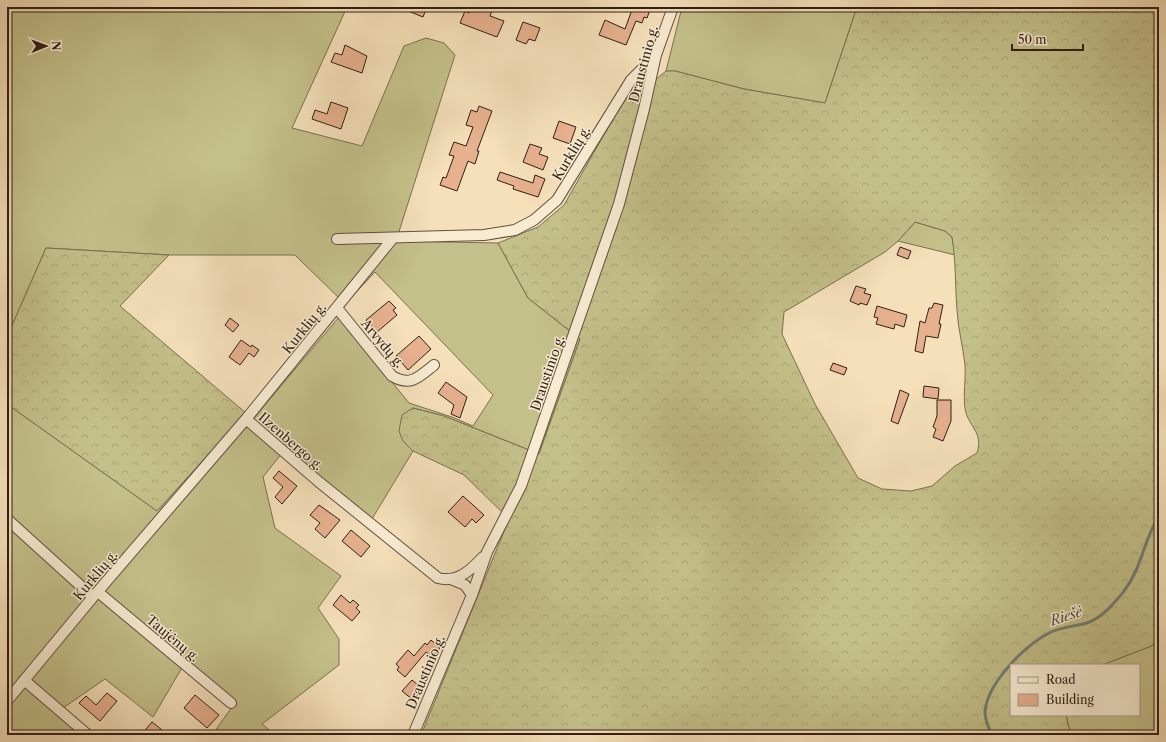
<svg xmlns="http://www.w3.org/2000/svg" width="1166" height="742" font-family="'Libre Caslon Text',serif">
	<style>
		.grass { fill: #c4c08a; stroke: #7a7050 }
		.forest { fill: url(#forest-crowns); stroke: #7a7050; fill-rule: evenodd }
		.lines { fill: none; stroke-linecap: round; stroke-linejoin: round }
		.stream { stroke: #717e73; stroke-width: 3 }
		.building { fill: #e7b18f; stroke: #301f16 }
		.street-casing { stroke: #614f3f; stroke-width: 12 }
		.street { stroke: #f8ebd2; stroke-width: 10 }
		.labels { text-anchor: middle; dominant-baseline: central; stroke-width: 3; stroke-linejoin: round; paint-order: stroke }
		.street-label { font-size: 13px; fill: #301f16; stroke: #f8ebd2 }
		.water-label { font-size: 14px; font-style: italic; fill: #504e44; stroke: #f8ebd2 }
	</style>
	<defs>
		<pattern id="forest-crowns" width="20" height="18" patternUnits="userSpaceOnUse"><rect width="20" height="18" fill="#c4c08a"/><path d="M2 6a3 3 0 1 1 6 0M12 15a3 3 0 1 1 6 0" fill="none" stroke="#a9a576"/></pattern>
	</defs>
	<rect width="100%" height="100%" fill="#f5e0ba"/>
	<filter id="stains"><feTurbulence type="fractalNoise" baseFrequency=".005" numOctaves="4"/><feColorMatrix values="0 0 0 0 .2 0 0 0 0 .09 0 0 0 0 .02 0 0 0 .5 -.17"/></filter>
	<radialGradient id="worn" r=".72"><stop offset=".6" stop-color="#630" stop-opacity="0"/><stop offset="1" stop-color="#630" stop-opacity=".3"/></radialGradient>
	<path class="grass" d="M7 7H347L292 128 362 146 404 46 426 38 444 43 455 55 396 241 498 243 528 298 580 339 539 454 444 416 413 408 403 441 413 451 372 519 286 448 263 477 275 528 341 576 318 608 339 639V665L262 724 275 735H212L232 707 183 666 153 717 105 679 63 708 96 735H7V404L157 511 246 413 253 419 339 317 409 403 452 417 473 426 493 395 375 272 345 304 295 255H169L46 248 7 337Z
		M682 7H857L825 103 744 89 675 71H666Z
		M915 222 945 231 952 237 955 255 898 241Z
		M1159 643V735H1074L1069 728 1066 715H1139V665H1102Z"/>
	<path class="forest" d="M857 7H1159V643L1102 665H1011V715H1066L1069 728 1074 735H421L509 519 464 475 413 451 403 441 399 431 402 415 413 408 444 416 539 454 580 339 528 298 498 243 538 227 564 205 626 96 644 89 666 71H675L744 89 825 103ZM915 222 945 231 952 237C956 261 955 286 957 310 958 329 963 347 965 365 966 379 963 394 965 408 967 426 984 431 977 453L955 466 932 486 911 491 882 489 858 478 815 404 782 334 784 312 885 252 898 241Z
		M46 248 169 255 120 306 246 413 157 511 7 404V337Z"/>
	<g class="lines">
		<path class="stream" d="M992 735C989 729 985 719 985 712 987 683 1026 644 1051 632 1062 627 1071 627 1083 624 1094 622 1106 612 1113 604 1127 590 1136 574 1142 555 1147 541 1151 528 1159 516"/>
	</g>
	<path class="building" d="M398 7H427L423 17Z
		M471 7H480L492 11 490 16 504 21 497 37 460 23 465 11 469 13Z
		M633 7H651L647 18 644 17 642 23 636 21 626 45 599 35 605 20 625 29Z
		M523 22 540 28 535 41 529 39 526 44 516 40Z
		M345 45 367 56 362 73 331 62 335 53 342 55Z
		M331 102 348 108 341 129 312 119 315 110 327 114Z
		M479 106 492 111 477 151H479L475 164 468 161 457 191 440 185 443 177 446 178 454 156 449 155 454 142 466 146 473 127 466 125 471 110 477 112Z
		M559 121 576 127 570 144 553 138Z
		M530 144 542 148 539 154 548 157 543 170 523 162Z
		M500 172 533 183 535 175 545 179 538 197 513 189 514 186 497 180Z
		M900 247 911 251 908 259 897 255Z
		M856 286 866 289 864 293 871 295 867 305 860 303 859 305 850 301Z
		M389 301 396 308 393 310 397 315 377 332 366 320Z
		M934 303 943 305 939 324H941L938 338 926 336 923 353 915 351 920 321 925 323 929 308H932Z
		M877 306 907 315 904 327 895 324 894 329 876 324 878 318 874 317Z
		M230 318 239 325 233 332 225 325Z
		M419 336 431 349 408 370 396 356Z
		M241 340 251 347 252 345 259 350 254 357 249 353 240 365 229 357Z
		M833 363 847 368 844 375 830 370Z
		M446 382 467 397 460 418 451 414 454 405 438 393Z
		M924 386 939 388 938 399 923 397Z
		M900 390 909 394 898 424 891 421Z
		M937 400H951V421L943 441 933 437 936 429 933 427 937 416Z
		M279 471 297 486 282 504 275 497 283 487 273 478Z
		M463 496 484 515 476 523 472 519 465 527 448 512Z
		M319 505 340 520 325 538 315 529 320 523 310 515Z
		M351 530 370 546 361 557 342 541Z
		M341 595 350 603 353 600 359 605 356 608 360 612 352 621 333 605Z
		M431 640 440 648 432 657 426 652 405 677 397 670 399 667 396 664 408 650 414 656 425 643 427 645Z
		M412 680 423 689 413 700 402 691Z
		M107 693 117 701 100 721 79 703 86 696 96 705Z
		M195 695 219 715 207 728 184 708Z
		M152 722 162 730 158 735H141Z"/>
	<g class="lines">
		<defs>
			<path id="street" d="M337 239 484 235 515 230 534 220 557 200 631 80 656 55
				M337 308 392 376C411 387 419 377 434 365
				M246 419 319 482 438 578C457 583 470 571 483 557
				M7 519 93 597
				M453 580 465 585 472 595
				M98 592 231 703
				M24 680 88 735
				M7 701 93 597 246 419 393 238
				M413 735 472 595 487 552 521 486 619 204 644 109 656 55 673 7"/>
		</defs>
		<use href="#street" class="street-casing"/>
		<use href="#street" class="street"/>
	</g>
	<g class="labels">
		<g class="street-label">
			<text transform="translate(643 64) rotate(-75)">Draustinio g.</text>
			<text transform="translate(571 153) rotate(-59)">Kurklių g.</text>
			<text transform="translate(304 328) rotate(-51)">Kurklių g.</text>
			<text transform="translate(383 343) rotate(50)">Arvydų g.</text>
			<text transform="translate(547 373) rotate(-71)">Draustinio g.</text>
			<text transform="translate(291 441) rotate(41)">Ilzenbergo g.</text>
			<text transform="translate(95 575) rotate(-50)">Kurklių g.</text>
			<text transform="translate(173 638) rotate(40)">Taujėnų g.</text>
			<text transform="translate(425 672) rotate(-67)">Draustinio g.</text>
		</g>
		<g class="water-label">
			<text transform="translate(1066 616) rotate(-18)">Riešė</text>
		</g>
	</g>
	<rect width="1166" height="742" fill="none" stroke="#f5e0ba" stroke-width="24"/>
	<rect x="8" y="8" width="1150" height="726" fill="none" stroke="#301f16" stroke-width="2"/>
	<rect x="12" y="12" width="1142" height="718" fill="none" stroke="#301f16"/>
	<rect x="1010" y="664" width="130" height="52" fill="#f8ebd2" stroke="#a89987"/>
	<rect x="1018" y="677" width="20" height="6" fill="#f8ebd2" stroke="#a89987"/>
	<text x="1046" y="684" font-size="12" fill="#301f16">Road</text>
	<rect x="1018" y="694" width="20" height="12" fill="#e7b18f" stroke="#a89987"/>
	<text x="1046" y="704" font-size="12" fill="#301f16">Building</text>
	<g transform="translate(46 46) rotate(89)" stroke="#f8ebd2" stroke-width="3" paint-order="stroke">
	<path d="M0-3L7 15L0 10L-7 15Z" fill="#301f16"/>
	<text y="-6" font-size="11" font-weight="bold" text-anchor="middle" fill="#301f16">N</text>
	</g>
	<path d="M1012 44v6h71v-6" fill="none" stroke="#301f16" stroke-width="2"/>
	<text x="1018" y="44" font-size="12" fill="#301f16" stroke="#f8ebd2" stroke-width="3" paint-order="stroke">50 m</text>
	<rect width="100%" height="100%" filter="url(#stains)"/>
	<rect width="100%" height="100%" fill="url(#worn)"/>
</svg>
